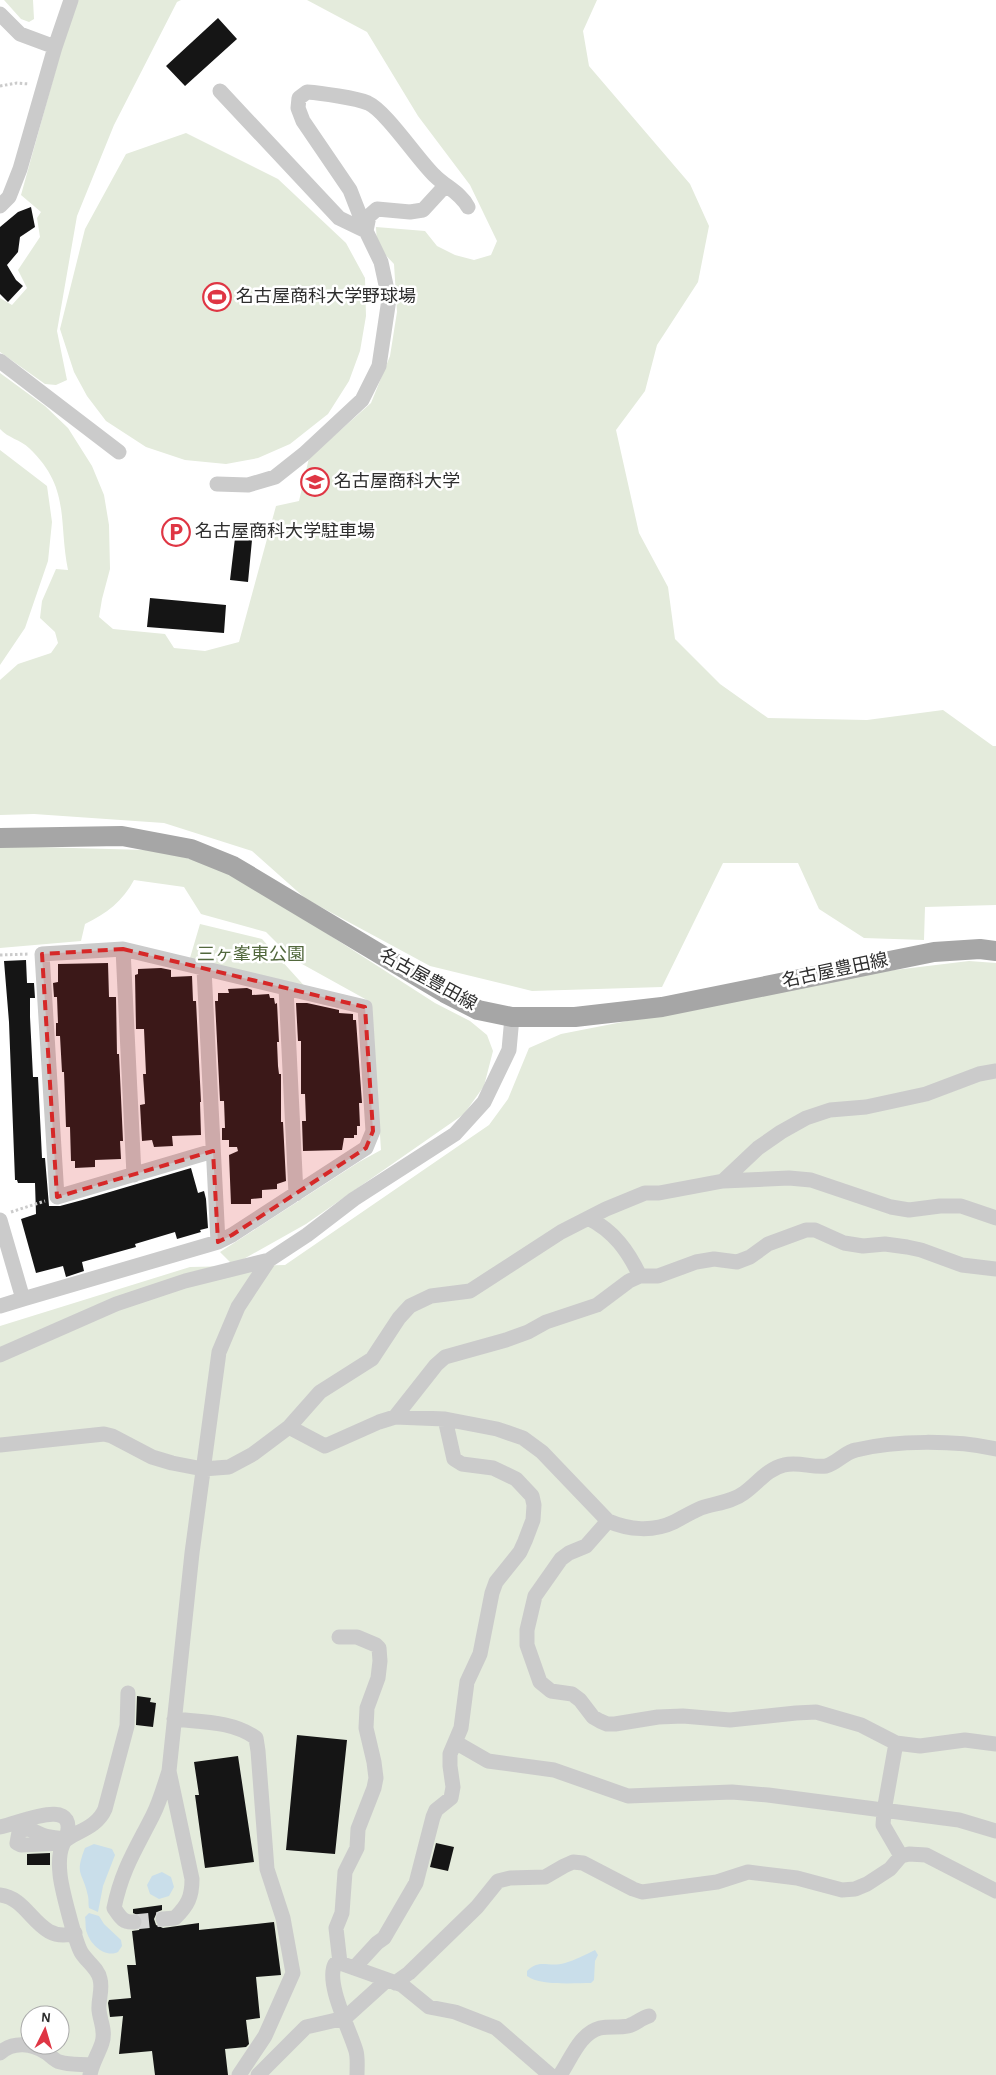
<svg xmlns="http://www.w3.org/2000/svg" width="996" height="2075" font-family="'Alegreya Sans','Noto Sans JP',sans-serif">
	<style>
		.green { fill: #e4ebdc; fill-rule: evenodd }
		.water { fill: #c9deea }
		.building { fill: #151515 }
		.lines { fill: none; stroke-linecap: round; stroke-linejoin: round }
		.minor-tunnel { stroke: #d5d5d5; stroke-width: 15; stroke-dasharray: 15 8; stroke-linecap: butt }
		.path { stroke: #cbcbcb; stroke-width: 3; stroke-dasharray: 2.5 2.5; stroke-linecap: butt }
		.minor { stroke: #cbcbcb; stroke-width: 15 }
		.major { stroke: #a6a6a6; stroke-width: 20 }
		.marked { fill: #d62828; fill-opacity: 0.2; stroke: #d62828; stroke-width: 4; stroke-dasharray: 10 6; stroke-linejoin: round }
		.labels { text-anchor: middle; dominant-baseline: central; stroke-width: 5; stroke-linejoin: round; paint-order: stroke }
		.poi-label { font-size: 18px; fill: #2e2e2e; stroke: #fff; text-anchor: start }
		.park-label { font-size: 18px; fill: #52683d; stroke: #fff }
		.street-label { font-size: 18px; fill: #2e2e2e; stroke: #fff }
	</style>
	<rect width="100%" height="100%" fill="#fff"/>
	<path class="green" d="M4 0H33L34 19 29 22 21 19Z
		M75 0H181L177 2 114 125 77 216 57 331 67 380 56 385 45 384 0 352V298L12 305 27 288 18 270 40 237 37 218 41 212 21 195Z
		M307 0H597L583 31 589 66 690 184 709 226 698 282 657 345 645 391 616 430 639 533 668 587 675 639 720 684 768 718 867 720 943 710 993 746H996V905L925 907 924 940 864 938 819 909 798 863H723L662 987 532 991 430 966 306 899 252 851 164 823 34 814 0 815V680L18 664 51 653 58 643 55 632 40 618 42 601 56 569 68 570C58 520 71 488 29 448 21 440 8 438 0 429V373L45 406 68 428 92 466 104 495 109 525 110 569 102 599 99 617 113 629 165 634 174 648 205 651 239 642 276 506 299 501 309 458 371 403 390 356 397 312 394 264 377 246 376 227 425 231 437 246 455 255 474 260 491 255 497 241 470 185 418 116 367 32Z
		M186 133 278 179 346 243 365 278 366 316 360 351 349 381 328 414 290 444 258 458 226 464 185 460 146 447 106 421 87 396 74 372 60 329 85 229 126 154Z
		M0 450 47 486 52 522 48 561 25 628 0 665Z
		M0 846 146 850 179 856 212 865 250 884 435 1003 470 1021 487 1035 493 1051 484 1086 464 1114 306 1224 233 1265 220 1252 359 1162 381 1150 372 1013 367 1000 293 959 266 932 201 914 184 887 134 880C123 901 106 914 85 924L81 941 0 948Z
		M200 924 262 939 308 990 190 958Z
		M969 961 996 963V2075H0V1326L190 1267 285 1265 489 1125 508 1099 529 1048 561 1034 878 972ZM30 2015H60V2045H30Z"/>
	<path class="water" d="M94 1844 112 1849 115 1855 103 1886 98 1912 89 1908C88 1904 89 1900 88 1896 83 1871 74 1876 85 1848Z
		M162 1872 171 1877 174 1887 169 1896 159 1899 150 1894 147 1885 152 1876Z
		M89 1913 99 1916 104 1924 121 1940 122 1946 118 1952C105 1958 91 1945 87 1933 85 1929 86 1922 85 1917Z
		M595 1950 598 1955 595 1961 594 1980 591 1983C575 1983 539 1986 527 1976V1971C540 1958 548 1968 565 1963 575 1960 585 1955 595 1950Z"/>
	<path class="building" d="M218 18 237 39 185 86 166 66Z
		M31 207 35 227 20 237 18 252 7 265 16 280 23 286 8 302 0 294V227L18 212Z
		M235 538 252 540 248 582 230 580Z
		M150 598 226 605 224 633 147 627Z
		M26 960 27 983H34L35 998H30V1017L33 1077H38L42 1158H45L49 1206H60L86 1199 191 1168 198 1193 204 1191 206 1199 208 1228 200 1230 201 1232 177 1239 175 1232 135 1244 136 1247 82 1262 84 1271 66 1277 63 1266 36 1273 21 1219 36 1214 35 1183H18L17 1180H15L9 1022 4 961Z
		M108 963 109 997H116L117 1054H119L123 1141H120L121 1159 95 1160V1167L75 1168V1161H71L70 1127H66L64 1072H62L60 1036H56V1023H58L57 997H54L53 983 58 982V964Z
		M161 968 171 970V977L192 976 193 1001H196L201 1102H200L201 1135 172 1136 173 1146 154 1147 152 1140 142 1141 140 1105 145 1104 143 1074H146L144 1029H136L135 975 138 974V969Z
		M247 988 252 990V995L269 994 270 998H274L275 1004 277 1003 279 1042H277L278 1066 279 1074H281V1122H283L286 1181 277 1184V1189L262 1190V1198L251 1199V1204H231L229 1155 238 1151 237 1147H229V1140H222V1128H225L224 1101H220L215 1001H218V993H229L228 989Z
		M296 1003H307L339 1010V1013L353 1014V1020H356L362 1103H359L360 1126H357V1135H354V1138H344L342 1150 303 1151 302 1121H306L305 1094H301V1041H298Z
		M137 1696 151 1698 150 1702 156 1703 153 1727 136 1725Z
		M297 1735 347 1740 335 1854 286 1850Z
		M238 1756 254 1862 205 1868 195 1795H199L194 1762Z
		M436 1843 454 1847 448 1871 430 1867Z
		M50 1853V1865H27V1854Z
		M162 1905V1910L157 1912 154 1919 156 1925 163 1928 199 1923V1930L274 1922 281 1975 256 1977 260 2018 246 2020 249 2044 246 2047 225 2049 228 2075H155L152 2051 119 2054 123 2016 110 2017 108 2003 109 2000 131 1998 127 1965H136L132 1931 139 1930 143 1922 142 1917 133 1913V1909Z"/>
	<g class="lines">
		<path class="minor-tunnel" d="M134 1922 163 1919"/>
		<path class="path" d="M0 86 17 83 29 84
			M0 955 29 954
			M11 1212 45 1201"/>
		<path class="minor" d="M0 14 20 34 55 47
			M0 206 9 197 20 169 55 47 71 0
			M366 231 350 190 303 121 298 108 299 98 307 92C321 93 356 98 368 103 386 111 418 160 435 176 446 187 461 193 468 207
			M366 231 369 216 377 209 410 212 423 210 445 186
			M0 361 119 452
			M217 484 248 485 275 477 304 454 362 400 379 366 389 299 381 262 366 231 339 218 220 91
			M123 949 134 1175
			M204 969 218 1242
			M286 988 296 1194
			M723 1181 789 1178 811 1180 891 1207 909 1210 940 1206H961L996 1218
			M588 1218C614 1231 628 1251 640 1276
			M0 1220 23 1299 0 1306
			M23 1299 218 1242 232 1235 366 1148 373 1131 365 1007 123 949 42 954 57 1197 213 1151
			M0 1355 116 1304 185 1281 269 1260
			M395 1417 436 1365 445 1357 506 1340 528 1332 546 1322 597 1305 629 1281 640 1276H658L696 1262 714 1259 737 1262 750 1257 768 1244 806 1230H815L844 1243 863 1246 885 1244 907 1247 921 1250 962 1265 996 1269
			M289 1427 325 1446 379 1422 395 1417 445 1419 497 1429 523 1438 542 1452 608 1521C629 1530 653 1532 674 1522 683 1517 692 1512 701 1508 716 1503 732 1502 744 1493 758 1483 767 1469 784 1465 798 1461 812 1468 826 1466 837 1463 845 1452 856 1450 896 1440 956 1440 996 1449
			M0 1445 104 1434 112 1436 152 1457 172 1463 203 1469 229 1467 253 1454 289 1427 320 1392 372 1359 399 1318 410 1306 431 1296 470 1291 561 1232 606 1209 645 1193H659L723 1181 758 1148 781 1132 806 1118 830 1110 866 1107 926 1094 979 1074 996 1071
			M608 1521 586 1546 569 1553 561 1559 535 1596 527 1630V1645L540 1682 551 1691 572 1694 580 1700 593 1717 600 1721 607 1724H615L658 1717 683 1716 730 1720 796 1713 816 1712 861 1725 896 1743 920 1746 965 1740 996 1744
			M339 1637H357L376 1645 379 1648 380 1661 378 1678 367 1708 366 1728 374 1762 376 1778 374 1788 358 1829 357 1848 345 1872 342 1913 336 1928 340 1963
			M174 1719C201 1722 233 1721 256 1738L258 1751 267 1869 283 1918 293 1973 265 2036 239 2075
			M455 1742 488 1761 554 1770 628 1796 732 1792 768 1795 959 1820 996 1831
			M896 1743 884 1811 883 1825 901 1856
			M169 1771 192 1553 219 1352 238 1307 269 1260 307 1235 354 1199 455 1134 484 1102 509 1050 512 1017
			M0 1827C20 1823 80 1794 66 1839 59 1838 52 1838 45 1836 35 1833 29 1825 19 1832L17 1843 21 1845 63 1843
			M0 1895C31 1898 37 1945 75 1933
			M134 1922C123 1923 120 1917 114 1908 122 1869 136 1849 153 1815 160 1801 164 1786 169 1771L192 1879C192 1897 188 1905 175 1918L163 1919
			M354 1968 377 1943 384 1938 416 1883 433 1817 436 1810 451 1798 453 1787 450 1766V1754L461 1728 467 1682 480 1654 492 1593 496 1582 520 1552 525 1541 533 1520 534 1505 532 1496 516 1479 493 1468 462 1464 454 1459 445 1419
			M395 1983 409 1973 477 1907 498 1881 510 1878 545 1877 564 1866 573 1862 583 1863 633 1889 642 1892 717 1882 748 1872 797 1878 842 1890 855 1889 867 1884 890 1869 901 1856 909 1854 926 1855 996 1891
			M0 2053C13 2041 32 2043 47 2053 51 2056 55 2061 60 2062 69 2065 81 2064 91 2065
			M90 2075C92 2063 98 2055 102 2043 106 2031 100 2021 99 2010 98 2000 103 1989 100 1979 98 1968 86 1961 81 1952 75 1941 61 1887 60 1874 59 1865 59 1853 63 1844 67 1833 96 1831 105 1809L127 1726 128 1693
			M258 2075 306 2027 345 2018 386 1981
			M357 2075C357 2067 358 2058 356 2051 350 2030 325 1983 335 1964L340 1963 402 1985 429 2007 455 2012 496 2028 550 2075
			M560 2075C571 2059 580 2033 600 2028 609 2026 619 2028 628 2026 636 2024 641 2018 649 2016"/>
		<path class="major" d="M0 838 122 836 191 849 233 866 445 993 478 1010 512 1017H575L662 1007 934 952 980 949 996 951"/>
	</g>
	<path class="marked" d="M123 949 365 1007 373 1131 366 1148 232 1235 218 1242 213 1151 57 1197 42 954Z"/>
	<defs>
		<symbol id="stadium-ring" viewBox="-11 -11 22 22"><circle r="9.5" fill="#fff" stroke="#df3644" stroke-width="1.5"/><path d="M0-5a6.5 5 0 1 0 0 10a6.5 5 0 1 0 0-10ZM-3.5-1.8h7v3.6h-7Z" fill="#df3644"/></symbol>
		<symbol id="university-ring" viewBox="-11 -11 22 22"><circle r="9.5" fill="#fff" stroke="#df3644" stroke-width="1.5"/><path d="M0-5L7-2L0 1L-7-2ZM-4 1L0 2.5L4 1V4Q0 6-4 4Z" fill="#df3644"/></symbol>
		<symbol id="parking-ring" viewBox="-11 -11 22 22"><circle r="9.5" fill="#fff" stroke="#df3644" stroke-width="1.5"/><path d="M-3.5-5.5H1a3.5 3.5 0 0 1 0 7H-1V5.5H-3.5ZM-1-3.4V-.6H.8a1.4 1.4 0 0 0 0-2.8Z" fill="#df3644"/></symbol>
	</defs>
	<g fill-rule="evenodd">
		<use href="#stadium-ring" x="201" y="281" width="32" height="32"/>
		<use href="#university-ring" x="299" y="466" width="32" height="32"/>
		<use href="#parking-ring" x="160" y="516" width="32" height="32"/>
	</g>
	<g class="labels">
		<g class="poi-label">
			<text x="236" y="297">名古屋商科大学野球場</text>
			<text x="334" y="482">名古屋商科大学</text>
			<text x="195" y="532">名古屋商科大学駐車場</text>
		</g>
		<g class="park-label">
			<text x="251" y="955">三ヶ峯東公園</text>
		</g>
		<g class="street-label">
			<text transform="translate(835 971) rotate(-12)">名古屋豊田線</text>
			<text transform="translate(428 980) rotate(29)">名古屋豊田線</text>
		</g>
	</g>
	<g transform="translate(45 2030) rotate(5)"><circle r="24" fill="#ffffff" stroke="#ababab"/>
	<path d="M0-4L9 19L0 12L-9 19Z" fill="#df3644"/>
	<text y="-8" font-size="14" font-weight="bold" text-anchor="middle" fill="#2e2e2e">N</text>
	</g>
</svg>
